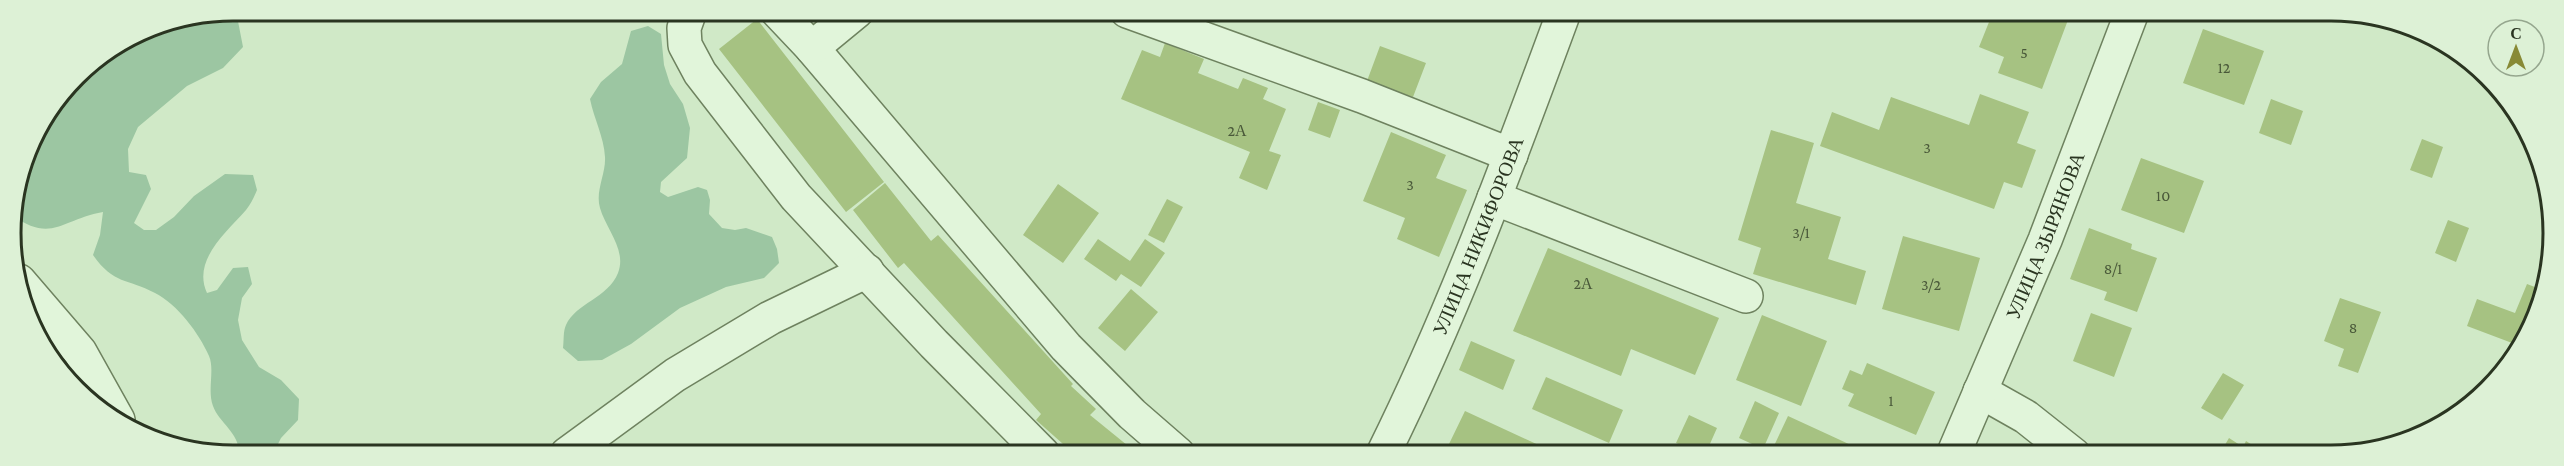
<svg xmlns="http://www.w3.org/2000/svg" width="2564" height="466" font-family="'Crimson Pro',serif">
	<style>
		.green { fill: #9cc6a2 }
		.building { fill: #a6c282 }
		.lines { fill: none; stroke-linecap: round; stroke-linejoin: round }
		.minor-casing { stroke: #6e825f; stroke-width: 36 }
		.minor { stroke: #e1f5da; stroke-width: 33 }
		.labels { text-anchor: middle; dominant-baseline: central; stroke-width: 6; stroke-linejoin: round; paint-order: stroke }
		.number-label { font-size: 16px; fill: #495839 }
		.street-label { font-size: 20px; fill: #2a3521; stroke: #ddf1d6 }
		.rim { fill: none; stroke: #2a3521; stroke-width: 3 }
	</style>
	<rect width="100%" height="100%" fill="#d0e9c7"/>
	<path class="green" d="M236 11 243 47 223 68 187 86 138 127 128 149 129 172 146 175 151 189 134 223 144 230H156L174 217 194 196 225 174 253 175 257 190C254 197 251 204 246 210 226 233 192 260 207 293L217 290 233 268 248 267 252 284 242 298 238 320 242 340 259 367 281 380 299 399 298 420 281 438 273 454H239C240 433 219 423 213 406 207 390 215 370 209 356 199 333 177 304 155 293 127 278 114 285 93 255L100 235 103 212C62 219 52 244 12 215L28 148 76 75 148 27Z
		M648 26 661 34 664 65 670 84 683 104 690 128 687 158 661 182 660 192 668 197 698 187 707 190 710 200 709 214 722 228 735 230 746 228 772 237 777 249 779 263 764 278 726 287 680 308 631 344 602 360 578 361 563 348C564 341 563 331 566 325 576 303 608 298 618 273 627 250 606 229 600 208 595 191 606 174 605 157 604 137 594 119 590 99L601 82 622 64 631 31Z"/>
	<path class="building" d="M1204 11H1227L1224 19Z
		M1993 12H2071L2042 89 1998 73 2004 57 1979 47Z
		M2231 12H2256L2253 21Z
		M757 19 884 182 846 212 719 49Z
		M2203 29 2264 51 2244 105 2183 83Z
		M1165 43 1204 59 1198 73 1238 89 1243 78 1268 88 1263 99 1286 109 1269 151 1281 155 1267 190 1239 178 1250 152 1121 99 1142 50 1160 57Z
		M1380 46 1426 63 1413 97 1367 81Z
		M1980 94 2029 112 2017 143 2036 150 2022 188 2004 182 1994 209 1820 146 1832 112 1879 130 1891 97 1969 125Z
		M2271 99 2303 111 2291 145 2259 133Z
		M1318 102 1340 110 1330 138 1308 130Z
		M1771 130 1814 143 1796 203 1841 217 1828 259 1866 271 1856 305 1753 274 1761 248 1738 240Z
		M1391 132 1446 155 1436 178 1467 190 1439 257 1397 239 1405 218 1363 201Z
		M2422 139 2443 147 2432 178 2410 170Z
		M2141 158 2204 181 2184 233 2121 210Z
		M885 183 931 241 938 235 1073 384 1071 386 1096 409 1090 415 1138 454H1066L1059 448 1063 444 1036 420 1041 414 904 263 898 268 853 210Z
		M1058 184 1099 213 1063 263 1023 235Z
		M1167 199 1183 207 1164 243 1148 235Z
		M2448 220 2469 228 2456 262 2435 253Z
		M2089 228 2132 244 2131 249 2157 258 2137 312 2104 300 2107 292 2070 279Z
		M1903 236 1980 258 1959 331 1882 309Z
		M1098 239 1130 261 1145 239 1165 253 1141 287 1121 274 1116 281 1084 259Z
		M1548 248 1719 318 1695 375 1631 349 1621 376 1513 331Z
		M2527 284 2543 290 2530 332 2520 346 2467 326 2477 299 2515 313Z
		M1131 289 1158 312 1125 351 1098 328Z
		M2340 298 2381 312 2358 373 2338 366 2344 349 2324 341Z
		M2091 313 2132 328 2114 377 2073 361Z
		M1762 315 1827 341 1801 406 1736 380Z
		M1471 341 1515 360 1503 390 1459 370Z
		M1867 363 1935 392 1916 435 1848 406 1854 394 1842 389 1850 370 1862 375Z
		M2223 373 2244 385 2222 420 2201 408Z
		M1546 377 1623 410 1609 443 1532 409Z
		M1755 401 1779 413 1763 449 1739 438Z
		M1465 411 1558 454H1465L1466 452 1449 444Z
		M1689 415 1717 428 1705 455 1676 443Z
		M1788 416 1838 439 1872 455H1788L1773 448Z
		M2229 438 2243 447 2246 441 2268 455H2219Z"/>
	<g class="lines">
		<defs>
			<g id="minor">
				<path d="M690 11 684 28 685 45 700 73 796 197 934 344 1043 454"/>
				<path d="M777 11 812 48 1066 347 1132 414 1178 454"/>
				<path d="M1127 11 1362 96 1511 155"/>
				<path d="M812 48 857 11"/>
				<path d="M1494 198 1746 296"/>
				<path d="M19 281 80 352 118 420"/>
				<path d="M1980 391 2026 417 2074 455"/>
				<path d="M567 454 675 375 770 318 867 271"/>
				<path id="s1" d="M1383 454C1454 311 1509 161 1564 12"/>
				<path id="s2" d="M1953 455 2045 240 2132 12"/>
			</g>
		</defs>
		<use href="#minor" class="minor-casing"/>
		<use href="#minor" class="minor"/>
	</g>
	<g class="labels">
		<g class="number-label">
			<text x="2024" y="52">5</text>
			<text x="2224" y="67">12</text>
			<text x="1237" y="130">2А</text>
			<text x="1927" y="147">3</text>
			<text x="1410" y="184">3</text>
			<text x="2163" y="195">10</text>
			<text x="1801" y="232">3/1</text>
			<text x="2113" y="268">8/1</text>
			<text x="1583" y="283">2А</text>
			<text x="1931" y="284">3/2</text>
			<text x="2353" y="327">8</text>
			<text x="1891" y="400">1</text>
		</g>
		<g class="street-label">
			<text stroke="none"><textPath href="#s1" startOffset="238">УЛИЦА НИКИФОРОВА</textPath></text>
			<text stroke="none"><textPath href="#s2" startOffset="238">УЛИЦА ЗЫРЯНОВА</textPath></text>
		</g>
	</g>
	<path d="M0 0H2564V466H0ZM233 21H2331A212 212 0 0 1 2543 233V233A212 212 0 0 1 2331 445H233A212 212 0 0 1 21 233V233A212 212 0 0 1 233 21Z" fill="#ddf1d6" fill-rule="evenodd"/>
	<path class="rim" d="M233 21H2331A212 212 0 0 1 2543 233V233A212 212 0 0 1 2331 445H233A212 212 0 0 1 21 233V233A212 212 0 0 1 233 21Z"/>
	<g transform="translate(2516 48)"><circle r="28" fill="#ddf1d6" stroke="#95a68e" stroke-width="1.5"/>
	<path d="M0-4.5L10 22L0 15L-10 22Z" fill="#888a36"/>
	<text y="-9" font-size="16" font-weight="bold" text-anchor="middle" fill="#2a3521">С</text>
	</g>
</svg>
